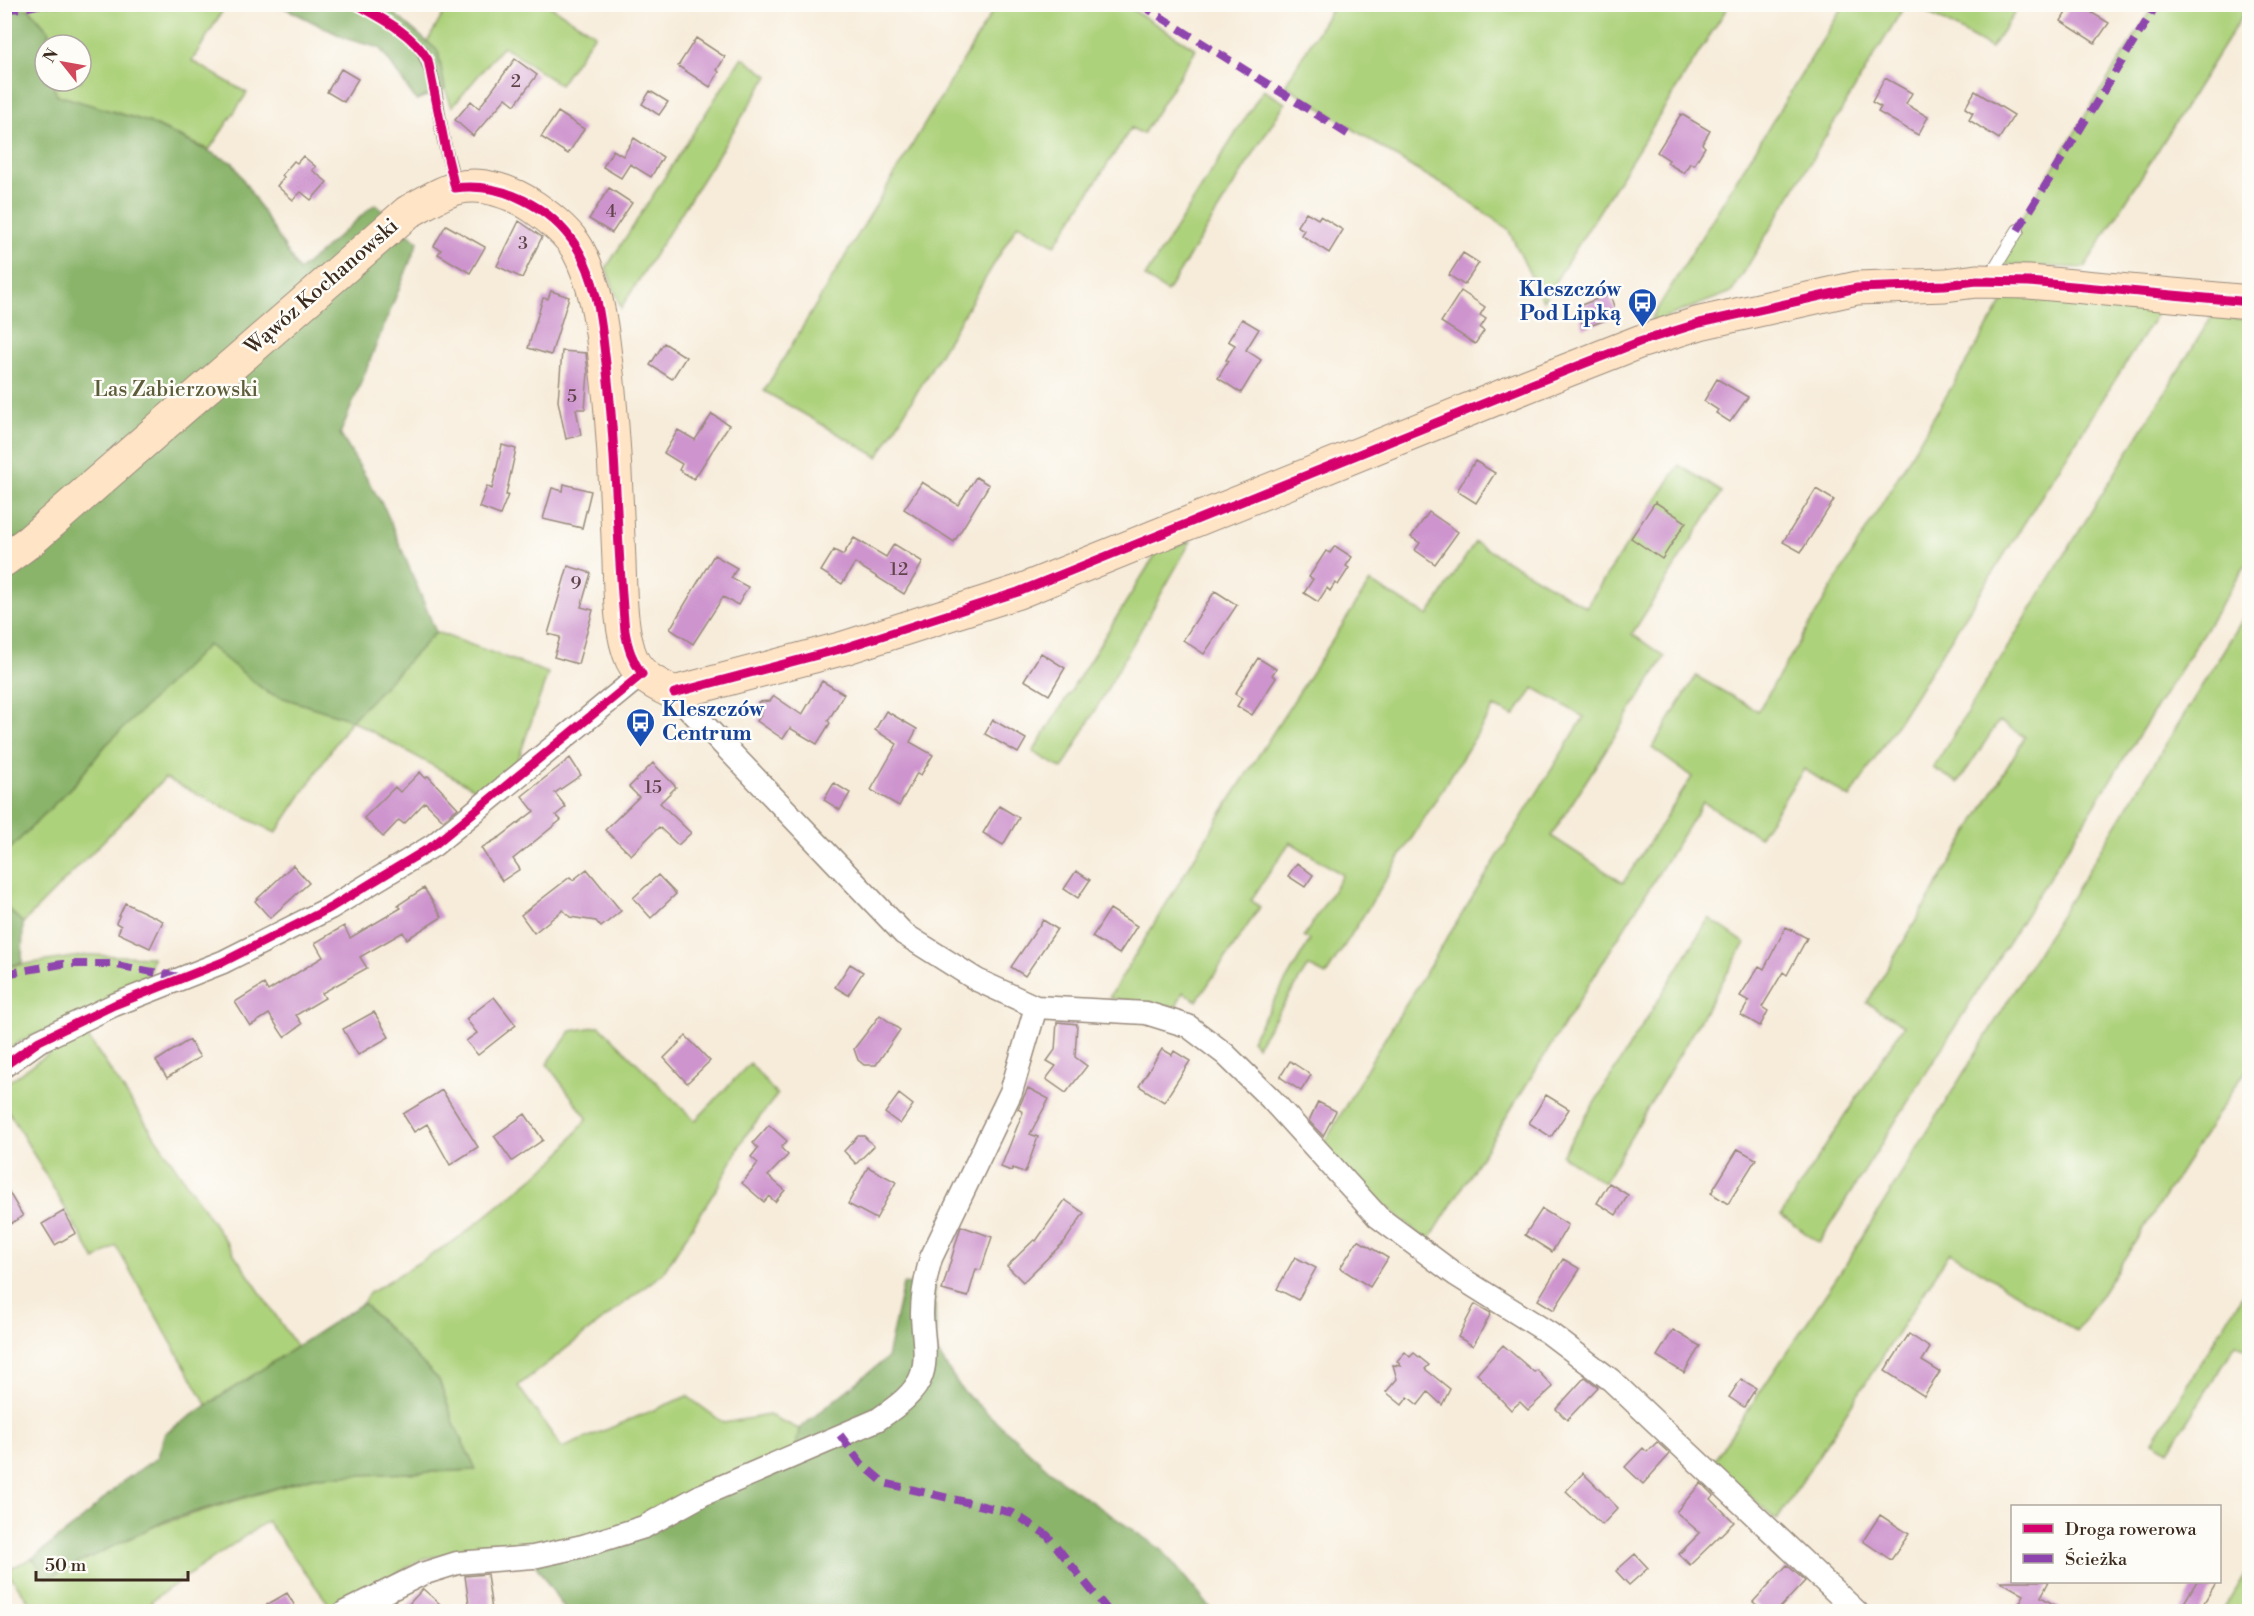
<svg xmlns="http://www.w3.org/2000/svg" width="2254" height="1616" font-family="'Libre Bodoni',serif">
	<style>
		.green { fill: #add27b; stroke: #747e4c; stroke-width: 1.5 }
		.forest { fill: #8ab46b; stroke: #626f44; stroke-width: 1.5 }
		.building { fill: #ce94ce }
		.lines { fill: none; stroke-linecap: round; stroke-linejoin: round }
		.lane-casing { stroke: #998b7c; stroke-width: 14 }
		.street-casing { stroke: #998b7c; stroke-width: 25 }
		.secondary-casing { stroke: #998b7c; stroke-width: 35 }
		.lane { stroke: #fff; stroke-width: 12 }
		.street { stroke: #fff; stroke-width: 22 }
		.secondary { stroke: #ffe4c6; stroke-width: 33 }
		.quiet { stroke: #8e44ad; stroke-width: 8; stroke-dasharray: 15 8; stroke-linecap: butt }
		.cycleway-casing { stroke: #fdfcf7; stroke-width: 13 }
		.cycleway { stroke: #d6006c; stroke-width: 9 }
		.labels { text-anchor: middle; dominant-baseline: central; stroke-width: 5; stroke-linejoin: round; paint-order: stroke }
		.number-label { font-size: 18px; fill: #60444a }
		.street-label { font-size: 21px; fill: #3b2a1e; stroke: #fdfcf7 }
		.transit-label { font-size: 21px; font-weight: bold; fill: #164399; stroke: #fdfcf7; text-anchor: end }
		.park-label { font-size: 21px; fill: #5d5c3a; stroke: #fdfcf7 }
	</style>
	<rect width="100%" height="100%" fill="#fdfcf7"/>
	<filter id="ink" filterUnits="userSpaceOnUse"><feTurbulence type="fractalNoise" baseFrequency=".0167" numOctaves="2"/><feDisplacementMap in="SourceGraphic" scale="12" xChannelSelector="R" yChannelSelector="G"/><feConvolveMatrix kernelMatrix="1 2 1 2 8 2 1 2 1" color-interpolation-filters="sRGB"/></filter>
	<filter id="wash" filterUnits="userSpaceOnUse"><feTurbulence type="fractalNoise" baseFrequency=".008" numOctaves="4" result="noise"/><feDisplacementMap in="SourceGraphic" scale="24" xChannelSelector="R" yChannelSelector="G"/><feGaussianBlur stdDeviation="1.35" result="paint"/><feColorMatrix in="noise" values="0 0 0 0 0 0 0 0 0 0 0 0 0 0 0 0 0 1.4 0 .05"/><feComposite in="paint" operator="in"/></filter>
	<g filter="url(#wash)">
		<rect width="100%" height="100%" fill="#f7ecda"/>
		<path class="green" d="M449 4 548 5 595 34 560 85 503 46 452 107 445 89 438 52 427 42Z
			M997 4 1125 5 1196 49 1143 134 1131 128 1055 245 1018 224 878 457 764 391Z
			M4 5H226L192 61 247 93 209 150 148 122 57 95 51 81H81V45H47L49 31 30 9 5 8Z
			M1334 5V4L1729 5 1543 301 1508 229 1449 188 1410 166 1285 85Z
			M1844 5H1905L1732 292 1648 324Z
			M1914 5 2020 4V5L1991 48Z
			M2154 5H2249L2084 268 1993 264Z
			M742 57 768 76 621 308 606 268Z
			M1263 90 1285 103 1167 292 1145 277Z
			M2006 296 2160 309 1850 798 1804 769 1759 837 1703 802 1428 1242 1321 1149 1374 1056 1584 717 1534 688 1514 716 1494 707 1326 975 1308 966 1257 1046 1251 1040 1310 940 1304 936 1343 875 1290 842 1251 900 1260 907 1197 1001 1183 992 1176 1007 1109 998 1224 809 1370 582 1428 616 1475 542 1586 607 1679 465 1722 492 1632 634 1665 657 1551 836 1623 883 1692 777 1652 748 1696 676 1758 711Z
			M2212 316 2249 320V563H2247L1819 1243 1781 1215 1904 1025 1867 1003 2025 737 1999 721 1958 783 1933 768Z
			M1191 541 1062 769 1033 752 1157 552Z
			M2249 609V1065L2077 1332 1950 1252 1777 1520 1713 1462 1846 1264Z
			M436 632 548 673 516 766 484 794 351 720 276 833 165 778 23 923 5 906V854L77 781 105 746 208 644 268 693 352 720Z
			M1709 918 1745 943 1604 1183 1562 1155Z
			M88 955 153 957 146 987 19 1042 5 1052V967Z
			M600 1026 695 1121 750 1063 777 1095 745 1136 720 1183 663 1273 518 1386 562 1448 687 1396 724 1423 769 1415 799 1429 796 1454 642 1538 472 1550 422 1559 334 1611 267 1521 151 1601 155 1611H36L6 1570 33 1558 46 1578 157 1525 313 1477 476 1470 455 1426 439 1380 363 1303 368 1294 460 1237 557 1158 587 1118 547 1064 571 1031Z
			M83 1030 297 1347 207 1405 116 1246 95 1260 5 1105 4 1085Z
			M2249 1284V1351L2236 1344 2169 1450 2153 1441Z
			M2249 1567V1611H2222Z"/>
		<path class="forest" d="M279 5H384L438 51 445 89 416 100 380 48 347 39Z
			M5 8 29 9 49 31 47 45H45V81H51L57 95 148 122 233 163 299 271 375 204 418 242 340 434 385 509 436 632 352 720 268 693 208 645 105 746 77 781 5 854Z
			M5 906 23 923 22 963 5 967Z
			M903 1284 934 1287 937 1352 962 1390 1061 1481 1162 1550 1213 1611H566L535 1564 795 1454 799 1429 887 1358Z
			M363 1303 439 1380 455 1426 476 1470 313 1477 167 1520 46 1579 33 1558 78 1523 122 1482 158 1457 165 1433Z"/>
		<g id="blocks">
			<path class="building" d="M2071 4H2097L2092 13 2109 23 2095 43 2061 21Z
				M696 38 725 57 717 70 719 72 710 87 678 66Z
				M515 59 537 75 515 105 506 98 473 136 455 120 471 101 479 108Z
				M341 69 358 79 344 102 327 92Z
				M1885 78 1912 93 1906 104 1928 117 1918 135 1878 112 1881 107 1872 102Z
				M650 91 668 102 659 115 642 104Z
				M1975 91 2014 115 1999 139 1969 120 1973 113 1965 108Z
				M558 112 584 129 568 154 541 137Z
				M1681 114 1710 131 1702 144 1705 147 1694 165 1690 163 1684 173 1667 163 1669 160 1657 152Z
				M634 138 663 157 651 177 630 164 621 178 603 167 613 150 623 156Z
				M303 156 316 167 312 170 327 182 311 200 301 192 293 200 277 186 284 177 282 175 294 161 297 163Z
				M609 188 632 203 612 233 589 219Z
				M1306 212 1318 219 1320 216 1343 230 1329 253 1301 235 1304 230 1297 226Z
				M519 221 542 237 522 278 497 266Z
				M446 225 485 247 470 273 438 254 441 250 434 246Z
				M1463 253 1479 263 1464 285 1449 275Z
				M551 291 569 297 551 355 528 348 543 298 548 299Z
				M1461 291 1485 307 1480 315 1486 319 1480 328 1484 331 1475 344 1441 322Z
				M1610 294 1617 316 1584 328 1576 307Z
				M1242 319 1259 329 1246 350 1261 360 1241 393 1218 378 1228 361 1226 360 1235 345 1228 341Z
				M664 343 686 357 672 379 650 365Z
				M562 351 586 353 588 373 585 409H576L581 435 566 439 558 401Z
				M1717 379 1748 397 1730 422 1716 413 1718 410 1704 401Z
				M712 414 729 425 694 479 679 470 682 464 664 453 678 430 695 440Z
				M502 445 516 449 506 495H508L500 515 479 507 487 486 492 489Z
				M1475 461 1495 473 1476 503 1457 491Z
				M976 477 989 485 954 542 904 509 922 482 958 505Z
				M564 484 591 491 582 528 543 519 552 488 563 491Z
				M1816 489 1834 500 1801 552 1783 542Z
				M1655 502 1686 522 1662 559 1631 538Z
				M1429 512 1458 532 1435 564 1415 550 1420 543 1411 537Z
				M854 538 886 557 894 544 923 562 904 594 855 563 842 584 821 571 834 550 843 555Z
				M1335 546 1352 557 1346 566 1349 568 1338 585 1335 583 1330 591 1327 588 1318 602 1304 593 1313 579 1309 577 1326 551 1330 553Z
				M714 555 737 568 731 578 748 587 738 605 723 597 693 644 670 629Z
				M568 566 591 573 581 607 593 610 578 664 554 657 560 637 548 634Z
				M1215 591 1237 605 1204 654 1183 640Z
				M1041 653 1065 668 1049 695 1024 680Z
				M1258 658 1276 669 1272 675 1276 678 1252 715 1237 706 1242 698 1235 694Z
				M822 681 844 694 828 721 830 723 817 744 790 728 783 739 757 721 762 713 758 702 770 701 774 696 802 715Z
				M886 711 917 729 910 742 933 755 921 775 917 773 899 806 871 790 897 744 875 730Z
				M993 720 1026 739 1018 753 985 734Z
				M570 758 581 775 555 793 566 807 556 815 561 820 513 859 520 869 502 881 481 848 500 837 534 811 522 796Z
				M653 763 676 787 660 803 691 833 678 845 659 827 631 855 605 830 639 797 629 787Z
				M420 772 425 778 428 776 458 808 443 820 425 802 404 824 399 820 383 837 364 818 395 787 400 792Z
				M834 783 850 793 840 810 824 800Z
				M999 806 1019 818 1003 845 983 833Z
				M1297 863 1313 875 1305 887 1288 876Z
				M293 865 309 883 270 918 255 901Z
				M587 869 621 911 601 927 596 921 570 917 563 910 534 933 521 915 570 877 573 880Z
				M1076 871 1090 880 1078 898 1064 889Z
				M658 875 676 894 651 918 633 898Z
				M424 888 442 917 407 939 403 932 360 957 367 968 322 993 325 998 296 1015 302 1024 284 1037 269 1014 250 1026 235 1002 264 984 268 991 323 957 315 943 337 930 344 926 350 938 401 908 398 905Z
				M125 903 163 921 150 948 118 933 121 926 116 923Z
				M1110 909 1137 926 1119 954 1092 937Z
				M1043 920 1057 929 1025 976 1011 967Z
				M1786 927 1807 938 1787 975 1783 972 1762 1007 1768 1011 1760 1026 1741 1015 1749 1001 1740 996 1759 966 1764 969Z
				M850 964 863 972 848 995 835 987Z
				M494 997 516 1025 478 1055 466 1041 477 1033 466 1019Z
				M374 1012 389 1037 358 1055 343 1029Z
				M880 1015 900 1030 876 1065H864L858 1060 854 1049Z
				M1057 1022 1077 1024 1075 1057 1087 1066 1066 1093 1046 1079 1056 1066 1047 1061 1055 1050Z
				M686 1036 710 1061 687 1083 664 1058Z
				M189 1040 200 1057 167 1078 156 1061Z
				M1162 1049 1172 1055 1174 1051 1190 1061 1164 1102 1139 1086Z
				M1290 1061 1311 1075 1301 1091 1280 1077Z
				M1028 1088 1049 1099 1030 1134 1038 1137 1025 1173 1013 1168 1011 1171 1001 1167 1023 1112 1018 1109Z
				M442 1090 478 1147 450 1165 427 1124 414 1132 403 1114Z
				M899 1094 913 1105 900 1124 885 1113Z
				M1546 1095 1569 1109 1551 1137 1529 1123Z
				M1318 1102 1336 1111 1323 1136 1309 1121Z
				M525 1114 543 1140 512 1161 494 1136Z
				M769 1125 787 1141 781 1148 788 1155 768 1176 785 1190 775 1202 769 1196 764 1202 742 1183 758 1163 751 1157 758 1148 753 1143Z
				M858 1136H864L874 1146 856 1164 844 1151Z
				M1738 1149 1756 1159 1728 1204 1711 1193Z
				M868 1167 896 1182 876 1219 848 1204Z
				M1609 1183 1628 1195 1616 1215 1597 1203Z
				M4 1184 23 1216 4 1228Z
				M1065 1200 1084 1213 1065 1241 1023 1282 1007 1266 1034 1240 1036 1241Z
				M1542 1209 1568 1225 1552 1252 1525 1235Z
				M64 1211 76 1233 55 1245 42 1224Z
				M961 1226 992 1237 981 1270 976 1269 968 1297 942 1290Z
				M1358 1240 1388 1258 1370 1287 1340 1268Z
				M1295 1257 1316 1268 1298 1300 1277 1289Z
				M1563 1259 1580 1269 1554 1310 1538 1300Z
				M1475 1304 1491 1313 1473 1346 1458 1337Z
				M1673 1330 1700 1346 1684 1373 1657 1356Z
				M1909 1334 1930 1348 1922 1361 1940 1372 1924 1396 1885 1371Z
				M1503 1345 1534 1372 1537 1370 1553 1387 1528 1410 1520 1402 1511 1410 1477 1374Z
				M1405 1352 1410 1357 1414 1353 1429 1365 1425 1369 1450 1389 1442 1405 1428 1392 1418 1405 1408 1397 1402 1405 1386 1392 1397 1379 1393 1365 1401 1366 1397 1361Z
				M1585 1377 1598 1387 1567 1420 1556 1409Z
				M1741 1379 1756 1388 1744 1407 1729 1397Z
				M1657 1442 1670 1454 1643 1484 1625 1467 1643 1448 1647 1452Z
				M1583 1473 1618 1508 1602 1525 1566 1491Z
				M1701 1483 1714 1496 1711 1499 1734 1522 1690 1565 1679 1554 1700 1533 1676 1512Z
				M1880 1515 1909 1534 1891 1560 1863 1541Z
				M1635 1554 1648 1568 1629 1585 1616 1571Z
				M1787 1565 1805 1581 1777 1611H1764L1753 1602Z
				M487 1574 492 1611H470L465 1576Z
				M2000 1581H2049L2041 1597 2065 1611H2015L2024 1595Z
				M2197 1581H2217L2199 1611H2179Z
				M423 1589 448 1611H402Z
				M287 1593 298 1611H256Z"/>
		</g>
	</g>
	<g filter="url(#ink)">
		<use href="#blocks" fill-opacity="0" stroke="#998b7c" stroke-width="1.5"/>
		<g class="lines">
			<defs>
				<path id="lane" d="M422 51C438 79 437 115 445 146 448 160 453 172 455 186
					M1989 277 2018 230"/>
				<path id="street" d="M674 693 904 934 977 980 1036 1007 1146 1013 1188 1026 1225 1054 1271 1099 1378 1217 1456 1275 1549 1333 1611 1380 1857 1612
					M4 1066 39 1041 114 1005 223 962 330 908 434 845 642 674
					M345 1612 422 1574 457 1563 533 1557 583 1546 644 1527 702 1495 877 1420C893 1409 916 1394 922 1374 928 1355 922 1333 922 1313 922 1295 926 1276 931 1258L1011 1092 1036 1007"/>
				<path id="secondary" d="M4 560 30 541 408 212C423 204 441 192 457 188 482 181 514 193 534 207 550 218 567 231 577 248 595 281 601 320 605 357 614 425 616 493 619 561 620 591 620 633 632 660 641 678 658 685 674 693L844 648 1018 592 1527 386 1639 342 1700 323 1857 288 1945 285 1977 281 2029 282 2250 302"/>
			</defs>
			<use href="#lane" class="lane-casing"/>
			<use href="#street" class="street-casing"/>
			<use href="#secondary" class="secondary-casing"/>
			<use href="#lane" class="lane"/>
			<use href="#street" class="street"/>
			<use href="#secondary" class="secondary"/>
			<path class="quiet" d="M1140 4 1349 135
				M4 9 24 8 42 4
				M2018 230 2157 4
				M4 974 62 964H111L179 977
				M840 1435 861 1463 884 1483 1013 1513 1047 1535 1109 1612"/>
			<defs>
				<path id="cycleway" d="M674 693 844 648 1018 592 1527 386 1639 342 1700 323 1857 288 1945 285 1977 281 2029 282 2250 302
					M4 1066 39 1041 114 1005 223 962 330 908 434 845 642 674C632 660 628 648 625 631 616 539 617 447 605 355 601 319 596 277 576 246 551 207 502 182 455 188L445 146 428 60C413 34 382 18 356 4"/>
			</defs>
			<use href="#cycleway" class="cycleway-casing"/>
			<use href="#cycleway" class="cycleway"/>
		</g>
	</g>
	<defs>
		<symbol id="bus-pin" viewBox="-11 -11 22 30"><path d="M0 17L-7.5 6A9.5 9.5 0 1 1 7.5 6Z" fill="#1a4fb4" stroke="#fdfcf7"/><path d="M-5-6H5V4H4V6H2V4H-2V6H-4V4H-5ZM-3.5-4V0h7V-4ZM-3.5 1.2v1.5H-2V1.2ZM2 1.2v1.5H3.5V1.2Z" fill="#fff"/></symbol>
	</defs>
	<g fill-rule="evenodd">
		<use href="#bus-pin" x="1626" y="286" width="33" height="45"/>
		<use href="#bus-pin" x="624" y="706" width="33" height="45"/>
	</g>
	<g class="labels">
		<g class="number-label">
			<text x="516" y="81">2</text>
			<text x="611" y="211">4</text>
			<text x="523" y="243">3</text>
			<text x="572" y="396">5</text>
			<text x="899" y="569">12</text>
			<text x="576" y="583">9</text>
			<text x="653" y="787">15</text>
		</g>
		<g class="street-label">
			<text transform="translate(322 287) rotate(-41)">Wąwóz Kochanowski</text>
		</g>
		<g class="transit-label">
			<text x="1621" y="290">Kleszczów<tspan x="1621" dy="24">Pod Lipką</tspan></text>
			<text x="662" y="710" text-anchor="start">Kleszczów<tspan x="662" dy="24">Centrum</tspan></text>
		</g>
		<g class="park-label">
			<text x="176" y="390">Las Zabierzowski</text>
		</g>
	</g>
	<rect width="2254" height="1616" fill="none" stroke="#fdfcf7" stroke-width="24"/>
	<rect x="2011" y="1505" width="210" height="78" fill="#fdfcf7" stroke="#afa8a0" stroke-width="1.5"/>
	<rect x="2023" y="1524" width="30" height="9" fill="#d6006c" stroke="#afa8a0" stroke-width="1.5"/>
	<text x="2065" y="1535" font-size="18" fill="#3b2a1e">Droga rowerowa</text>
	<rect x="2023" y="1554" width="30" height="9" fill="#8e44ad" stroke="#afa8a0" stroke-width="1.5"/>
	<text x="2065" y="1565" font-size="18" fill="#3b2a1e">Ścieżka</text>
	<g transform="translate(63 63) rotate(301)"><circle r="28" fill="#fdfcf7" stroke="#afa8a0" stroke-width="1.5"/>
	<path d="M0-4.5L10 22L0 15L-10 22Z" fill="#d1495b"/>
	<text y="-9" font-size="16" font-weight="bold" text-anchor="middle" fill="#3b2a1e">N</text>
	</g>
	<path d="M36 1571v9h152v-9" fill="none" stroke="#3b2a1e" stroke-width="3"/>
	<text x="45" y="1571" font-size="18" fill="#3b2a1e" stroke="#fdfcf7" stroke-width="4.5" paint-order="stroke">50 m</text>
</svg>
